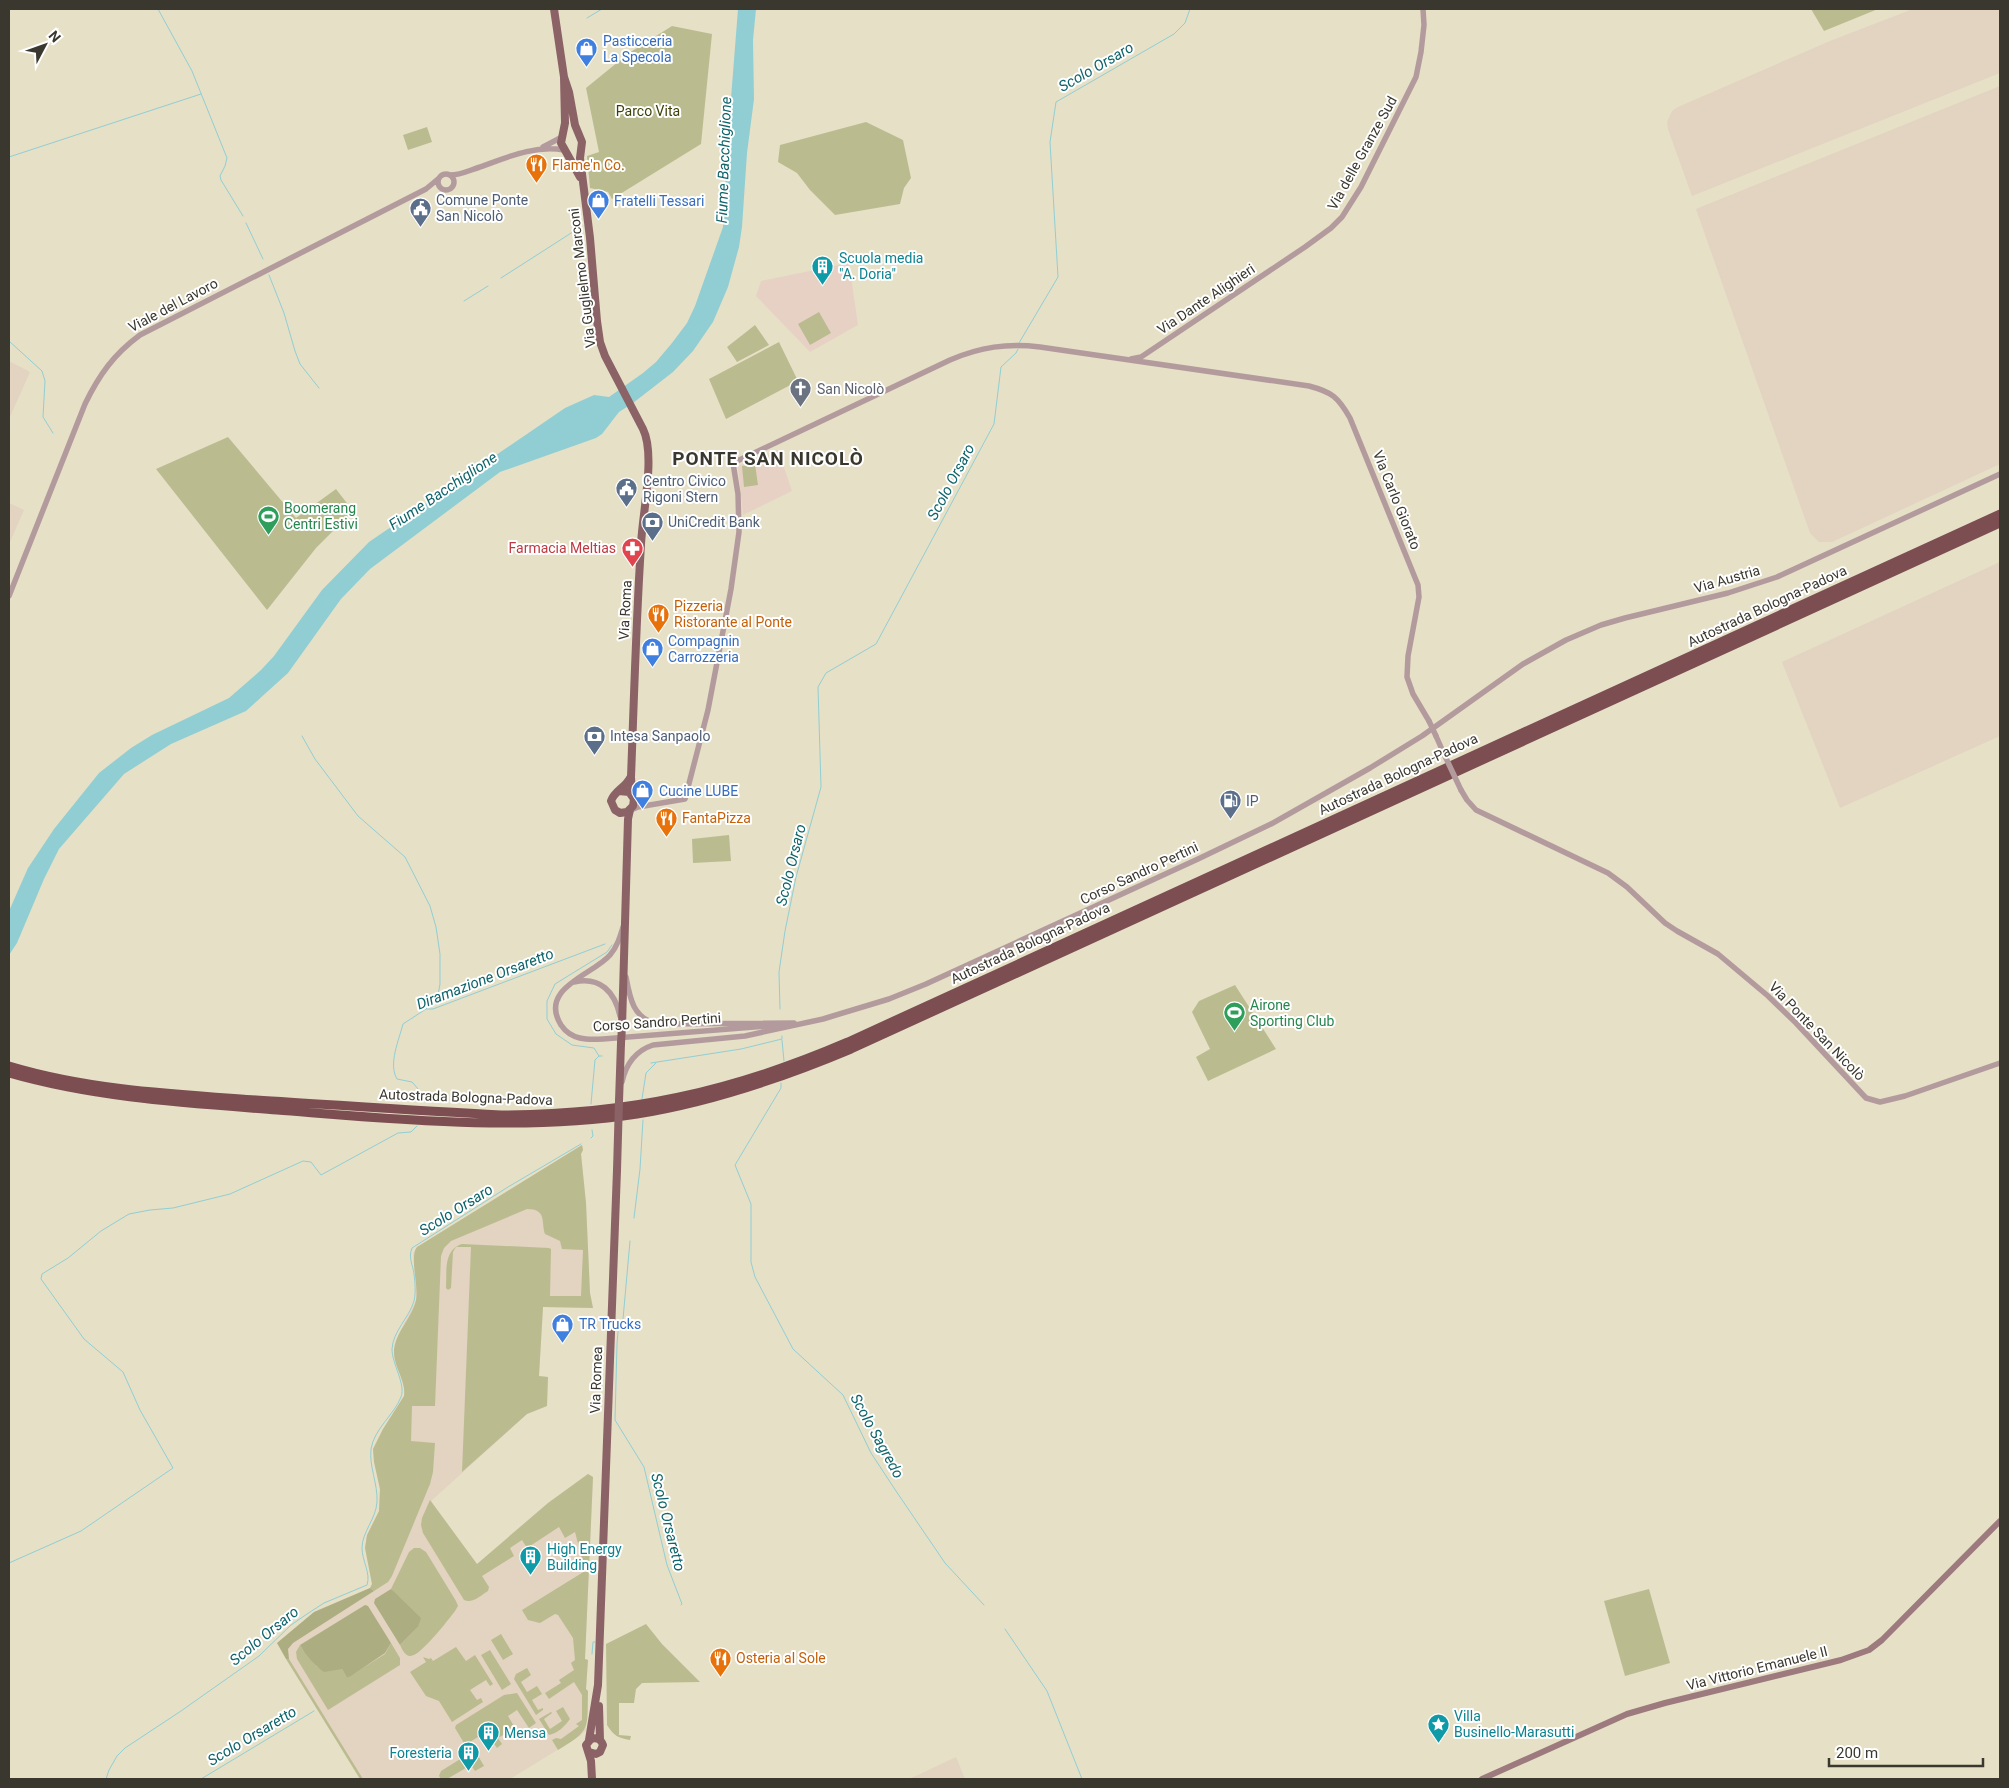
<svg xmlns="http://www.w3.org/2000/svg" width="2009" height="1788" font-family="Roboto,sans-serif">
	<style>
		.industrial { fill: #e3d3c1 }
		.education { fill: #e7d1c4 }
		.green { fill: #babc90 }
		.forest { fill: #acae81 }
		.water { fill: #91ced3 }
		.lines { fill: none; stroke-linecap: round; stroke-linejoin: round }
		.stream { stroke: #91ced3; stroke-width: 1 }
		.tertiary { stroke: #b39b9d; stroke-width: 5.5 }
		.secondary { stroke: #9c7a7d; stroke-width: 6 }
		.primary { stroke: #8b6266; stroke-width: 8 }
		.motorway { stroke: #7c4e52; stroke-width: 9 }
		.tertiary-bridge { stroke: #b39b9d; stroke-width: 5.5 }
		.primary-bridge { stroke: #8b6266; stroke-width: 8 }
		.labels { text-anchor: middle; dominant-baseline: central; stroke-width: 4; stroke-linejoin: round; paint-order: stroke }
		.shop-label { font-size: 14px; fill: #366cbe; stroke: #fff; text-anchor: start }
		.park-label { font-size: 14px; fill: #3f4006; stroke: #fff }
		.street-label { font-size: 14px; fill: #3a382e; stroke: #fff }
		.food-label { font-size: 14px; fill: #c56008; stroke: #fff; text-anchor: start }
		.service-label { font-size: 14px; fill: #4e5e75; stroke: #fff; text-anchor: start }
		.culture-label { font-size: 14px; fill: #0d838f; stroke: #fff; text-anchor: start }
		.worship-label { font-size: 14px; fill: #5b616d; stroke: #fff; text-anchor: start }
		.leisure-label { font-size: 14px; fill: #27864d; stroke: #fff; text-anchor: start }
		.health-label { font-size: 14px; fill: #be3a42; stroke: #fff; text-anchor: end }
		.water-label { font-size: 15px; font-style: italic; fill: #0f646a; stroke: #fff }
		.district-label { font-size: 19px; font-weight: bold; letter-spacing: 1px; fill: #3a382e; stroke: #fff }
	</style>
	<rect width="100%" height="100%" fill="#e6e0c7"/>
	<path class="industrial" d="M1913 9H2000V73L1692 196 1668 129 1667 122 1672 111 1678 107 1830 41Z
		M2000 86V464L1832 542H1819L1810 533 1696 209Z
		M9 361 30 372 9 419Z
		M9 503 24 510 10 542H9Z
		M2000 562V736L1840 808 1782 662Z
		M582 1145 583 1150 581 1154 586 1203 590 1293 593 1308 543 1307 539 1376 548 1377 547 1406 527 1414 431 1501 477 1564 548 1503 588 1474 593 1477 585 1659 588 1660 586 1689 588 1691 586 1730 580 1736 510 1779H360L277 1643 314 1612 370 1588 372 1584 365 1548 367 1535 379 1511 380 1489 374 1462 373 1449 383 1429 404 1396 405 1389 394 1355 399 1334 416 1300V1270L413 1255 414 1251 417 1247Z
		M956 1757 965 1779H908L918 1775Z"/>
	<path class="education" d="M849 263 858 325 810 352 756 296 761 281Z
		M778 450 792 491 743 515 738 466Z"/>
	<path class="green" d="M1811 9H1878L1824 31Z
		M672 26 712 34 701 144 612 199 608 192 590 188 587 156 599 152 586 88 629 53Z
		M866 122 903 140 911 178 904 188 900 204 835 215 810 190 797 173 778 162 780 145Z
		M427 127 432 142 408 150 403 135Z
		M819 312 831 333 810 345 798 324Z
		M755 325 769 345 737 362 727 347Z
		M779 342 798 381 726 419 709 379Z
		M228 437 296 518 336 489 353 511 316 548 267 610 156 469Z
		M755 464 758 485 744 487 742 466Z
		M729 835 731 861 693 863 692 839Z
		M1235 985 1276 1049 1208 1081 1196 1057 1210 1049 1192 1012 1199 1001Z
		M582 1145 583 1150 581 1154 586 1203 590 1293 593 1308 543 1307 539 1376 548 1377 547 1406 527 1414 462 1472 471 1247H456L453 1252 451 1288 448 1290 446 1288C447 1272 443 1250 462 1244L549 1248 551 1249 550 1296H581L583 1250 562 1249 560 1241 545 1234C541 1222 547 1209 527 1209L451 1241 444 1248 441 1256 435 1406H412L411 1441 435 1443 433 1472 430 1484 392 1576 388 1582 374 1591 370 1588 372 1584 365 1548 367 1535 379 1511 380 1489 374 1462 373 1449 383 1429 404 1396C406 1381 395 1369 394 1354 393 1334 412 1319 416 1300 419 1286 409 1257 417 1247Z
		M588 1474 593 1477 585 1659 588 1660 586 1689 588 1691C587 1728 592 1730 558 1750L552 1740 556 1738 561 1739 579 1726 576 1724 582 1720V1695L574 1682 549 1699 545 1693 561 1683 559 1680 574 1670 571 1663 575 1660 573 1638 558 1615 555 1614 540 1623 528 1620 522 1610 585 1571 575 1532 565 1538 559 1527 527 1548 522 1540 510 1548 514 1556 482 1576 489 1587 488 1591C480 1596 472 1604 464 1600L423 1533 421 1525 422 1518 430 1500 477 1564 548 1503Z
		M414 1548H420L426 1552 456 1601 458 1606 455 1611C448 1620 420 1657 410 1656 405 1656 402 1649 400 1645L418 1627 391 1589 409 1552Z
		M1649 1589 1670 1663 1625 1676 1604 1601Z
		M646 1624 662 1644 700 1682 642 1683 636 1689 634 1703H619V1735L631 1736 630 1740C618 1738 614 1736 607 1725L606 1644Z
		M501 1634 513 1654 503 1660 491 1640Z
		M391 1643 400 1658V1665L328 1710 297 1659 296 1652 300 1645C304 1654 313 1658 317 1667L342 1669 347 1678 385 1654Z
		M456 1647 466 1661 475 1655 493 1684 490 1686 486 1680 470 1690 477 1700 481 1698 483 1702 452 1722 439 1701 426 1696 410 1672 426 1662 423 1657 429 1659 431 1658 433 1661Z
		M490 1650 511 1684 502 1690 481 1655Z
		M286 1659H289L363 1779H360Z
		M527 1668 531 1675 521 1682 527 1692 537 1686 542 1694 532 1700 538 1710 543 1708V1710L536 1715 514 1679 516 1674Z
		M517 1693 536 1723 529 1728 517 1710 508 1716 515 1728 498 1738 502 1744 497 1748 490 1738 482 1743 478 1737 470 1742 484 1766 475 1771 471 1765 447 1779H441L439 1776 441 1771 470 1753 455 1728 456 1725 504 1695Z
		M563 1707 570 1719C565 1726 558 1733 549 1735L539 1719 551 1712 552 1713 544 1719 550 1729 562 1721 556 1711Z"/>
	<path class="forest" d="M370 1588 374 1591 293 1643 288 1649 289 1659H286L277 1643 314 1612Z
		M391 1589 421 1618 418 1627 400 1645 374 1603 375 1599Z
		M365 1605 368 1606 391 1643 385 1653 351 1676 347 1678 342 1669 324 1672C316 1667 304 1653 300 1645Z"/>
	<path class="water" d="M738 9H756L753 40 754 99 747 153 742 227 739 247 728 287 713 322 693 351 673 372 633 403 619 412 602 434 596 438 500 472 370 569 341 599 288 673 246 711 171 744 124 774 59 849 44 879 17 943 9 955V911L28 868 54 829 99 773 131 748 152 735 229 698 261 670 274 656 322 590 369 542 565 408 594 395 609 397 643 373 656 362 672 343 687 323 695 306 723 227 727 149Z"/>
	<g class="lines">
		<path class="stream" d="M158 9 192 71 227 158 225 166 220 176 221 180 243 216
			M587 18 602 9
			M9 157 201 94
			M246 223 263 259
			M269 275 284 313 295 351 300 364 319 388
			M501 278 579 228
			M464 301 488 286
			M9 341 42 371 45 381 43 417 53 433
			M1019 343 1058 277 1050 142 1056 102 1174 34 1185 23 1190 9
			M302 736 315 759 358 816 405 857 430 906 436 927 440 954V984L438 995 426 1009
			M780 1009 779 972 785 931 796 877 821 787 818 687 826 673 876 644 994 424 1001 367 1016 353 1018 349
			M782 1040 784 1061
			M599 1056 594 1048 572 1045 556 1034 547 1019V1001L555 984 607 952 612 945
			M651 1063 741 1049 782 1039V1036
			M781 1083V1088L735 1165 751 1204V1262L755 1277 793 1349 843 1395 871 1453 896 1491 945 1563 984 1605
			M419 1099V1090L412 1082 397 1079C388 1064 399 1040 403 1024L426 1009H433L605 944
			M642 1099 646 1073 656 1063
			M591 1104 595 1060 599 1056H602
			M591 1138 593 1136 592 1130
			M634 1218 640 1169 643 1120
			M630 1241 623 1319 618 1332 617 1344 615 1420 644 1467 667 1565 682 1604 681 1605
			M9 1563 81 1531 173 1468 140 1410 123 1372 84 1339 41 1279 42 1274 68 1258 101 1231 129 1214 150 1210 173 1208 230 1194 303 1161 311 1162 321 1175 398 1133 411 1132 417 1126
			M1005 1629 1047 1691 1082 1779
			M592 1654 593 1642H595
			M106 1779 109 1770 117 1756 125 1748 181 1711 259 1656 291 1625 307 1614 324 1603 367 1585C371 1573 362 1561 362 1548 362 1532 376 1519 377 1502 378 1484 369 1467 371 1449 374 1429 394 1415 401 1397 406 1384 392 1364 392 1349 393 1331 409 1318 414 1301 416 1293 415 1282 414 1274 413 1265 408 1258 412 1248L508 1187 581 1144
			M201 1779 314 1711"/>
		<path class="tertiary" d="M543 147 562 137
			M438 182a8 8 0 1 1 16 0a8 8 0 1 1-16 0Z
			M450 175C461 175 470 170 480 167 508 157 534 145 564 150
			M1131 359 1141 357 1150 351 1305 247 1331 228 1342 217 1361 187 1416 77 1421 52 1424 25 1423 9
			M9 596 85 404C99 375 114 354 140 335L426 189 438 179
			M1436 736 1444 754
			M1461 790 1467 800 1476 810 1608 873 1627 887 1665 923 1677 931 1718 954 1768 996 1796 1023 1866 1098 1880 1102 1905 1096 2000 1063
			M631 810 638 807 685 799 708 710 731 589 739 532 738 494 733 463 950 360C980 347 1007 343 1040 347L1309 386C1332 392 1338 397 1350 418L1418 585 1419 597 1408 656 1407 677 1413 694 1429 721
			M623 927C620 937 617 947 610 955 593 975 538 988 561 1025 571 1040 587 1040 603 1039L779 1025
			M626 977C630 999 633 1017 656 1024L794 1023
			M574 982C600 976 615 992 620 1016
			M622 1082C626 1064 635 1051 653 1045L745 1036 823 1019 889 999 926 984 1198 859 1271 824 1370 768 1422 736 1523 664 1566 640 1601 625 1625 618 1728 593 1777 577 2000 474"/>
		<path class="secondary" d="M1482 1779 1627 1714 1665 1703 1841 1660 1869 1650 1882 1640 2000 1521"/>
		<path class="primary" d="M554 9 564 77 565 123 561 143 580 177
			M564 77 569 92 575 125 582 142 580 158 590 238 597 321 600 342 605 356 643 429C656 455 642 515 641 545 636 622 634 699 631 777L632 795
			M619 791 629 792 634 799 633 806 627 812 620 813 615 810 611 801C614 791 625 788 630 778
			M622 1027 628 819 630 810
			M619 1101 621 1043
			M599 1706 600 1740
			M589 1740 598 1685 617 1170
			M589 1752 596 1754 600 1752 603 1745C601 1739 596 1737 591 1739L586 1745 591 1761 592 1779"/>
		<path class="motorway" d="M9 1066C89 1090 172 1094 256 1100 338 1105 419 1111 501 1115 627 1115 732 1092 848 1042L2000 514
			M9 1073C96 1098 186 1103 277 1110 394 1119 521 1132 637 1114 711 1102 782 1078 851 1049L2000 523"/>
		<path class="tertiary-bridge" d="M1429 721 1436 736
			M1444 754 1461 790"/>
		<path class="primary-bridge" d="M621 1043 622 1027
			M617 1170 619 1101"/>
	</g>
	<defs>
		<symbol id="shop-pin" viewBox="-11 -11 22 30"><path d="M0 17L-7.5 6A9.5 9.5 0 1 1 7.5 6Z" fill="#3f7fe0" stroke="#fff"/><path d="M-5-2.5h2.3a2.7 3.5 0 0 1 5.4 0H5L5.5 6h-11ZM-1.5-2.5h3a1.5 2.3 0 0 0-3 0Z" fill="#fff"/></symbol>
		<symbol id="restaurant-pin" viewBox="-11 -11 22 30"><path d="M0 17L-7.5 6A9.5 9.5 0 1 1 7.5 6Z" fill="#e8710a" stroke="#fff"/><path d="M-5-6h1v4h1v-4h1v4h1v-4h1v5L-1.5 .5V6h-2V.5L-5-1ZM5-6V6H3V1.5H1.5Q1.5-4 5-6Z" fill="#fff"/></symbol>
		<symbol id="civic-pin" viewBox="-11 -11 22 30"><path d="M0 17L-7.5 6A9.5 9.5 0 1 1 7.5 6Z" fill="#5c6f8a" stroke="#fff"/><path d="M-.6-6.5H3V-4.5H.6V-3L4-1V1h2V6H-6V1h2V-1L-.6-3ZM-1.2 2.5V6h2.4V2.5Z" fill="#fff"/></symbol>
		<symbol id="building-pin" viewBox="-11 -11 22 30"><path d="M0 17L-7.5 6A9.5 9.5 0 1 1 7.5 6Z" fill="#0f9aa8" stroke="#fff"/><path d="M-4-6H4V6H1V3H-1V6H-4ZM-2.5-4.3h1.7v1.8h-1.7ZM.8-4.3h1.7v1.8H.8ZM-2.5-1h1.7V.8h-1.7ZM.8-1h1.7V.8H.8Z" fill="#fff"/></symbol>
		<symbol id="church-pin" viewBox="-11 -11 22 30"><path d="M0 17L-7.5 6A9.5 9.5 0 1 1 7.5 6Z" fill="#6b7280" stroke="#fff"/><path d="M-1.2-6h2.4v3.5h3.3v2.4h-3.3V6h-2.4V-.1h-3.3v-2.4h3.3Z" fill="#fff"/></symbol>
		<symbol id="stadium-pin" viewBox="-11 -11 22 30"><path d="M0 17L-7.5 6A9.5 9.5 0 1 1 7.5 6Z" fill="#2e9e5b" stroke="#fff"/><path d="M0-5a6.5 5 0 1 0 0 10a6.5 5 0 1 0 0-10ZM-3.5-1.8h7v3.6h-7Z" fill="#fff"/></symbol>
		<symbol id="bank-pin" viewBox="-11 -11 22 30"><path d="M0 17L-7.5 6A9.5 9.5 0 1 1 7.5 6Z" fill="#5c6f8a" stroke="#fff"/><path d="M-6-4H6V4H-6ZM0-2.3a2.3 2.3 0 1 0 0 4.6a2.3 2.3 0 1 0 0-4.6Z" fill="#fff"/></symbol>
		<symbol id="pharmacy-pin" viewBox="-11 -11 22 30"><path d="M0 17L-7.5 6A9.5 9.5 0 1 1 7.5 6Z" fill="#e0444e" stroke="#fff"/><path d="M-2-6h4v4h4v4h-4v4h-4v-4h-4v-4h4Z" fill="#fff"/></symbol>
		<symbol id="fuel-pin" viewBox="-11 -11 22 30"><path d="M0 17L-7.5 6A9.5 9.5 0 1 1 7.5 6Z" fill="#5c6f8a" stroke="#fff"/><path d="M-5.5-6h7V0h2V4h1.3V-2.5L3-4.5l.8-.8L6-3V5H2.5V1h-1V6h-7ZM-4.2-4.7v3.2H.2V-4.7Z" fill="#fff"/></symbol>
		<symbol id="sight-pin" viewBox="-11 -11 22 30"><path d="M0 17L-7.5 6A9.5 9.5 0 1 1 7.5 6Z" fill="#0f9aa8" stroke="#fff"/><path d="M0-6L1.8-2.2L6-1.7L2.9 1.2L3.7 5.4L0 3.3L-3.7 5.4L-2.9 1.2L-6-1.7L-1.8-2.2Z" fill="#fff"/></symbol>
	</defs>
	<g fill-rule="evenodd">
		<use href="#shop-pin" x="574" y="36" width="25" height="34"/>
		<use href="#restaurant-pin" x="524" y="152" width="25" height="34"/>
		<use href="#shop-pin" x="586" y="188" width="25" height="34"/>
		<use href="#civic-pin" x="408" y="196" width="25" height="34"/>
		<use href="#building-pin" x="810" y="254" width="25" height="34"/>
		<use href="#church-pin" x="788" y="376" width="25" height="34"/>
		<use href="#civic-pin" x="614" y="476" width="25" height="34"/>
		<use href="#stadium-pin" x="256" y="504" width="25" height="34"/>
		<use href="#bank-pin" x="640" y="510" width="25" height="34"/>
		<use href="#pharmacy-pin" x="620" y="536" width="25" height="34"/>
		<use href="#restaurant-pin" x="646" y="602" width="25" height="34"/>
		<use href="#shop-pin" x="640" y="636" width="25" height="34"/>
		<use href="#bank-pin" x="582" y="724" width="25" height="34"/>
		<use href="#shop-pin" x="630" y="778" width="25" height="34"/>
		<use href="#fuel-pin" x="1218" y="788" width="25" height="34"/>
		<use href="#restaurant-pin" x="654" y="806" width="25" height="34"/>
		<use href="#stadium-pin" x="1222" y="1000" width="25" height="34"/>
		<use href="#shop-pin" x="550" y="1312" width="25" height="34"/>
		<use href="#building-pin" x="518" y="1544" width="25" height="34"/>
		<use href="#restaurant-pin" x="708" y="1646" width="25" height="34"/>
		<use href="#sight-pin" x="1426" y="1712" width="25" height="34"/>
		<use href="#building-pin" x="476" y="1720" width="25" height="34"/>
		<use href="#building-pin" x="456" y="1740" width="25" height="34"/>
	</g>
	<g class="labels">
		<g class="shop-label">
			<text x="603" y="41">Pasticceria<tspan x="603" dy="16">La Specola</tspan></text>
			<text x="614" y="201">Fratelli Tessari</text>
			<text x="668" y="641">Compagnin<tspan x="668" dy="16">Carrozzeria</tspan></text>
			<text x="659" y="791">Cucine LUBE</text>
			<text x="579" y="1324">TR Trucks</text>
		</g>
		<g class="park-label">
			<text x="648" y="111">Parco Vita</text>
		</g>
		<g class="street-label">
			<text transform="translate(1362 153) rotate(-61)">Via delle Granze Sud</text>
			<text transform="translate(582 278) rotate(-97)">Via Guglielmo Marconi</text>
			<text transform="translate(1206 299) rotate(-34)">Via Dante Alighieri</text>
			<text transform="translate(173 305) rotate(-28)">Viale del Lavoro</text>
			<text transform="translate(1397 500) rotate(68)">Via Carlo Giorato</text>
			<text transform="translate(1727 579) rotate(-16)">Via Austria</text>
			<text transform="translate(1767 606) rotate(-25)">Autostrada Bologna-Padova</text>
			<text transform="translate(625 610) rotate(-87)">Via Roma</text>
			<text transform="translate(1398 774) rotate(-25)">Autostrada Bologna-Padova</text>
			<text transform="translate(1139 873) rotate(-25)">Corso Sandro Pertini</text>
			<text transform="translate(1030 943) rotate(-25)">Autostrada Bologna-Padova</text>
			<text transform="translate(657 1022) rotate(-4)">Corso Sandro Pertini</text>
			<text transform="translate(1817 1031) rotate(46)">Via Ponte San Nicolò</text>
			<text transform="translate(466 1097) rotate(2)">Autostrada Bologna-Padova</text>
			<text transform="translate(596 1380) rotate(-88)">Via Romea</text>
			<text transform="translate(1757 1668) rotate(-14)">Via Vittorio Emanuele II</text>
		</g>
		<g class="food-label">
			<text x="552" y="165">Flame'n Co.</text>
			<text x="674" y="606">Pizzeria<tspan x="674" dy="16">Ristorante al Ponte</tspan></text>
			<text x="682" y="818">FantaPizza</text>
			<text x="736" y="1658">Osteria al Sole</text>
		</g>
		<g class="service-label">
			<text x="436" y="200">Comune Ponte<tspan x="436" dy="16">San Nicolò</tspan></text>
			<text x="643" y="481">Centro Civico<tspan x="643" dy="16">Rigoni Stern</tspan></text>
			<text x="668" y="522">UniCredit Bank</text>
			<text x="610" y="736">Intesa Sanpaolo</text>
			<text x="1246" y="801">IP</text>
		</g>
		<g class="culture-label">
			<text x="839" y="258">Scuola media<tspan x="839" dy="16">"A. Doria"</tspan></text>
			<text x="547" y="1549">High Energy<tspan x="547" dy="16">Building</tspan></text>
			<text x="1454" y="1716">Villa<tspan x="1454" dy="16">Businello-Marasutti</tspan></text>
			<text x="504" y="1733">Mensa</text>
			<text x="452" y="1753" text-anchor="end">Foresteria</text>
		</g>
		<g class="worship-label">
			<text x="817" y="389">San Nicolò</text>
		</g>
		<g class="leisure-label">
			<text x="284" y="508">Boomerang<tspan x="284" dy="16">Centri Estivi</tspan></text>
			<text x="1250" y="1005">Airone<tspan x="1250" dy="16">Sporting Club</tspan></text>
		</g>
		<g class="health-label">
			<text x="616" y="548">Farmacia Meltias</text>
		</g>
		<g class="water-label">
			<text transform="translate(1096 67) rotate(-30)">Scolo Orsaro</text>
			<text transform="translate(724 160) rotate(-88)">Fiume Bacchiglione</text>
			<text transform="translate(951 482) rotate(-62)">Scolo Orsaro</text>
			<text transform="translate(443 491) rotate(-34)">Fiume Bacchiglione</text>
			<text transform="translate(791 865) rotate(-76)">Scolo Orsaro</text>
			<text transform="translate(485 979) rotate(-21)">Diramazione Orsaretto</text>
			<text transform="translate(456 1210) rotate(-32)">Scolo Orsaro</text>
			<text transform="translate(877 1436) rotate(61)">Scolo Sagredo</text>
			<text transform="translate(668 1522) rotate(76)">Scolo Orsaretto</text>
			<text transform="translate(264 1636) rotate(-39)">Scolo Orsaro</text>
			<text transform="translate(252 1736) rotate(-31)">Scolo Orsaretto</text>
		</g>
		<g class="district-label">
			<text x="768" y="458">PONTE SAN NICOLÒ</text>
		</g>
	</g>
	<rect width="2009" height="1788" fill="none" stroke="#3a382e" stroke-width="20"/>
	<g transform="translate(45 45) rotate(49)" stroke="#ffffff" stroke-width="4" paint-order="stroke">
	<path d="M0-4L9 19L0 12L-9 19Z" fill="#3a382e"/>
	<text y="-8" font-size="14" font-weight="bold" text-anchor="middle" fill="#3a382e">N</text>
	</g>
	<path d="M1829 1758v8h154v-8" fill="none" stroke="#3a382e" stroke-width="2.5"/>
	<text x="1836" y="1758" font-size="15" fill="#3a382e" stroke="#ffffff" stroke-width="4" paint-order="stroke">200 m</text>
</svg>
